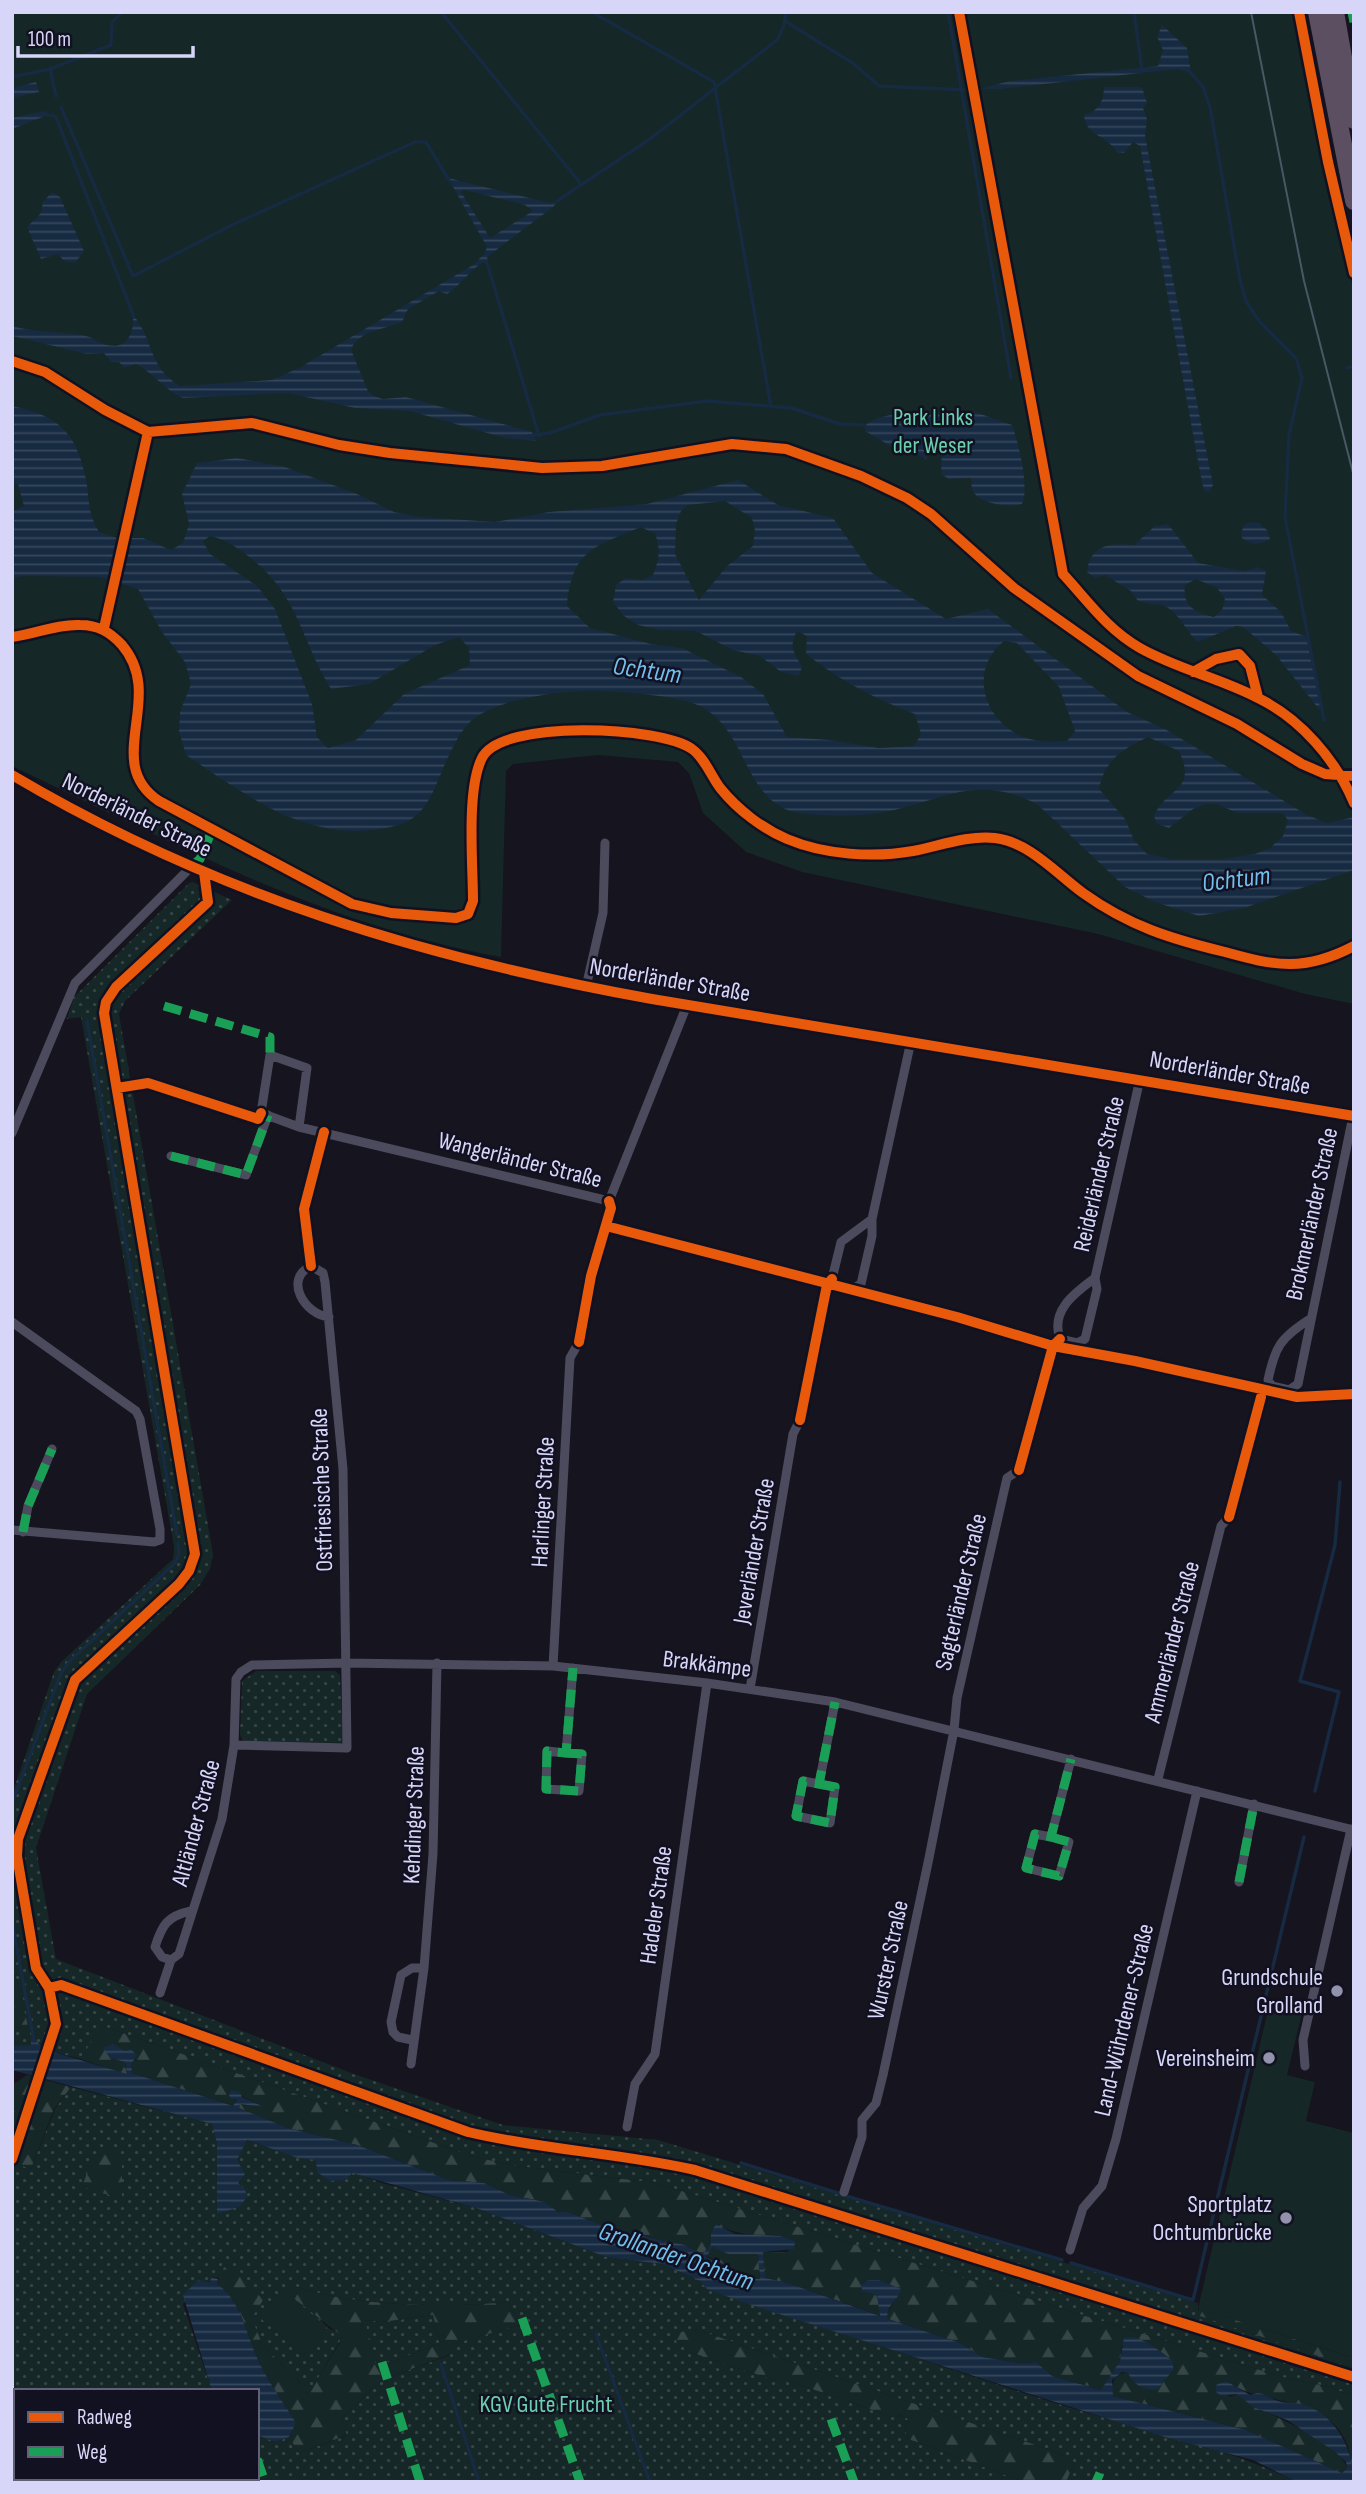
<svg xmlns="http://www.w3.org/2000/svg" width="1366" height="2494" font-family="'Sofia Sans Condensed',sans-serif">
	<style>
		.grass { fill: url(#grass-dots); fill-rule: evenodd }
		.forest { fill: url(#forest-firs); fill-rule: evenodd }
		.park { fill: #152726 }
		.water { fill: url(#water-rules); fill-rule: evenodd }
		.pier { fill: #16141e }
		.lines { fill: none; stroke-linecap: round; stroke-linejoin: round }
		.stream { stroke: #162a41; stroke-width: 3.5 }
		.street { stroke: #4b4b5d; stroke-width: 9 }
		.secondary { stroke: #4e5063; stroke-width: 12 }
		.highway { stroke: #5c4f61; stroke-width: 18 }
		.tram { stroke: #465964; stroke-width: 2 }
		.quiet { stroke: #1a9f57; stroke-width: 9; stroke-dasharray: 18 9; stroke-linecap: butt }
		.cycleway-casing { stroke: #121121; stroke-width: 15 }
		.cycleway { stroke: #e8590c; stroke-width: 10 }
		.poi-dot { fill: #9392ac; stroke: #121121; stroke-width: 2.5 }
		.labels { text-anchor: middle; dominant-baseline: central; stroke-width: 5; stroke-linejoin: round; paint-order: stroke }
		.park-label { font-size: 24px; fill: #6cd0ae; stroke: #121121 }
		.street-label { font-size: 24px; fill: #d7d6f9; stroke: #121121 }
		.poi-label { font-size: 24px; fill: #d7d6f9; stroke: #121121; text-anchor: end }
		.water-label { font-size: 26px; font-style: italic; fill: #72beec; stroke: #121121 }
	</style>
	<defs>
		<pattern id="grass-dots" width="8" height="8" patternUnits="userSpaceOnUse" patternTransform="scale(1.75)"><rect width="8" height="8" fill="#152726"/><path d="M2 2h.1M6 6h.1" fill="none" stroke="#364646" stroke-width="1.8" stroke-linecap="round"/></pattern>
		<pattern id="forest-firs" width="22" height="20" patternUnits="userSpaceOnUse" patternTransform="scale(1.75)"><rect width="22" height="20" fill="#152726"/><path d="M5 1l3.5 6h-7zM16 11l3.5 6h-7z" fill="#364646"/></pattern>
		<pattern id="water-rules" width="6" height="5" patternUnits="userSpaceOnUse" patternTransform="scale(1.75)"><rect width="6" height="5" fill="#162a41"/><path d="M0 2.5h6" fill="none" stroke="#37485d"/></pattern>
	</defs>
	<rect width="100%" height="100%" fill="#16141e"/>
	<path class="grass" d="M193 882 232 900 125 1001 119 1014 213 1554 210 1569 200 1585 87 1694 36 1848 56 1959 354 2074 503 2125 658 2140 1198 2303V2315L1354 2368V2396L1325 2386 1286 2378 656 2183 516 2166 471 2156 103 2026 81 2059 43 2049 40 2043 22 2047 12 2046V2027L28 2028 12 1961V1794L54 1672 61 1662 173 1559 174 1547 81 1017 67 1019 74 997 189 883Z
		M256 1671H335L340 1675 343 1743 244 1741 240 1735 242 1681Z
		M71 2087 212 2124 217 2144 218 2213 238 2183 237 2160 246 2140 298 2157H312L382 2183 476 2208 606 2257 662 2264 700 2281 707 2289C829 2328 949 2370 1071 2408 1146 2431 1226 2447 1297 2482H1066L1074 2463 1056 2452 695 2329 677 2342 693 2353 777 2381H789L896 2418 897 2415 909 2419 905 2431 909 2439 1024 2482H241L240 2478H257V2435L276 2442 289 2437 299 2453 346 2436 341 2419 382 2380 450 2355 448 2345 520 2325 508 2302C446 2308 348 2307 289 2284L327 2327 343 2336 314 2385H302L262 2344 224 2267 221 2278 211 2277 210 2283 183 2304 212 2391H16V2478H231L232 2482H12V2162L31 2169 55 2109ZM108 2151 121 2162 122 2198Z
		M433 2315 440 2343 395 2361 375 2364 364 2320 382 2322Z"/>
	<path class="forest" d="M12 1961 27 2022 28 2028 12 2027Z
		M103 2026 471 2156 516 2166 656 2183 1286 2378 1325 2386 1354 2396V2476C1349 2466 1351 2454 1347 2444 1326 2393 1264 2408 1226 2381L1229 2397 1237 2394C1245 2397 1249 2404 1255 2407 1275 2416 1342 2446 1347 2468L1342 2473 1246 2430 1113 2396 1111 2389 1116 2375 1173 2361 1149 2343 1122 2345 1120 2361 1102 2390 1052 2376 1036 2362 1020 2363 982 2357 960 2343 888 2319 886 2315 895 2300 889 2285 879 2280H868L862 2284 877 2295 881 2316 788 2283 764 2278 762 2252H787L795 2241C770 2233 746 2239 723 2227L711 2233V2244L703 2254 685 2245 614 2230 566 2211 558 2212 545 2202 510 2195 484 2183 449 2180 357 2145 288 2128 239 2108 240 2104 261 2106 231 2090V2099L237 2098 233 2106 132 2073 130 2064 136 2059 112 2044 110 2058 125 2062 127 2075 81 2059 99 2027Z
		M27 2075 71 2087 54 2109 31 2169 12 2162V2085Z
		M108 2150 122 2162V2199L82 2187 89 2168Z
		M713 2247 758 2254 760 2279H754L706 2256Z
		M224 2267 240 2272 263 2300 252 2318 262 2344 302 2385H314L343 2337 282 2289 289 2284C348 2307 446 2308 508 2302L520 2325 449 2345 451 2354 382 2380 341 2419 347 2435 299 2453 289 2437 296 2423C285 2404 271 2386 261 2366 247 2340 243 2301 217 2284ZM433 2315 440 2343 395 2361 376 2364 365 2320 382 2322Z
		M1199 2308 1354 2358V2368L1197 2315Z
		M695 2329 1056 2452 1074 2463 1066 2482H1024L909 2439 905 2431 909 2419 898 2415 896 2418 789 2381H777L693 2353 676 2342 681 2332Z"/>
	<path class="park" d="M12 12H1295L1299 49 1354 292V1004L1305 994 1098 934 802 872 746 852 703 813 689 773 678 762 598 755 513 764 506 771 501 957C327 927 170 841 12 766Z
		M1269 2006 1302 2013 1287 2075 1315 2082 1306 2121 1354 2133V2358L1198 2308Z
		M282 2289 327 2327 303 2355 259 2317Z"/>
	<path class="water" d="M1162 25 1187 48 1191 73 1176 69 1000 89H979L1010 81 1158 66 1163 50 1157 37Z
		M36 82 39 92 12 98V88Z
		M1104 87H1142L1147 103 1143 108 1147 119 1145 136 1213 485 1209 492 1204 491 1200 472 1140 146 1133 142 1124 153 1117 152C1106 134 1086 137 1084 115 1098 112 1104 101 1104 87Z
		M43 111 56 117 45 116 12 129V118Z
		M448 178 550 203 559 200 553 207 487 257 489 267 483 262C468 272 461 285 447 294L439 291 408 309 402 322C386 329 357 331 351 350L368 391 374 396 383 399 406 397 532 432 536 441 505 438 410 411 355 408 288 393 183 398C165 391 154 373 136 364L125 368 119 362H111L104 353 87 354 12 336V326C36 333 59 331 82 335 91 336 99 343 107 345 129 350 134 331 133 315 155 341 147 366 180 386L272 380 299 368 473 265 485 253 487 247ZM464 190 525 205 533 211 490 238 461 192Z
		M52 192 60 197 84 251 75 263 64 261 58 254 41 259 27 227 41 213 43 202Z
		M12 406C56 415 75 430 85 475 91 500 85 507 99 532L117 538H143L171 550 183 543 189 524 182 494 197 463 237 458 285 467 357 494 394 512 420 517 495 522 549 512 647 504 738 480 778 505 833 518 872 573 946 619 988 609 1127 712 1165 729 1307 815 1327 823 1354 817V870L1244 908 1199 916 1155 902 1125 887 1037 804C974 772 942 802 879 813 855 817 830 816 805 814 742 808 751 732 700 706 680 696 619 691 595 691 562 690 493 699 469 723 458 735 452 749 445 764 437 782 430 806 413 818 402 826 386 828 373 830 301 838 243 793 186 755L179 731 180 712 191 684 185 662 162 632 138 589 99 577 24 576 12 578V511L24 506 18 484 12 483ZM725 501 752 518 755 530 753 546 727 566 699 600 675 554 676 524 681 511 688 505ZM641 527 655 534C661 549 659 560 653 575L642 580 626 578 616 585 613 602 624 616 638 625 660 630 696 631 733 650 760 656 781 672 799 676 802 666C793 653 789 645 797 631L807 636 806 654C841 681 875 699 915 714L921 734 914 746 879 748 829 740 787 737 763 694 741 677 682 648 651 644 590 628 567 606C572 549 595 547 641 527ZM210 536C225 539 236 547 248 556 299 594 300 639 331 689L369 684 435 645 459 637 469 648 470 665 404 694 356 740 328 748 317 737 312 704 275 609 257 586 210 554 203 541ZM1004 641 1017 643 1059 687 1075 731 1067 741C1057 741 1045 743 1034 740 988 731 964 673 1004 641ZM1148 737 1179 751C1198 792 1166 787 1154 816L1157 824 1169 828 1193 809 1206 804H1217L1237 813H1282L1288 820 1283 836 1270 848 1255 854 1221 859H1173L1147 854 1134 840 1125 819 1099 789C1105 760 1122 749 1148 737Z
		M943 411 963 414 972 411 1012 425C1018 441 1030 488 1022 504 1010 508 977 504 972 489 971 485 972 481 971 478L949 479 941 474 942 445 939 444 926 459 918 455 917 449 892 447 865 431V425C894 405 921 422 943 411Z
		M1251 522 1259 523 1267 530 1270 539C1259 546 1252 545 1242 538L1241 532 1245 524Z
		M1168 524 1198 563 1244 571 1258 567 1266 571 1262 595 1281 612 1291 631 1307 637 1322 713 1276 655 1243 627 1236 626 1198 642C1186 632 1177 608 1161 605 1154 604 1147 604 1138 601L1131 591 1105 575 1095 578 1087 572C1090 544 1111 543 1134 545L1155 526ZM1196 579 1217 588 1225 599 1222 610 1214 617C1196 613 1182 606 1185 585Z
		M31 2039H35L44 2049 127 2074 125 2062 110 2058 103 2048 113 2044 125 2051 131 2049 137 2056 131 2064 132 2073 233 2106 237 2099H231L229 2095 231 2090 239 2091 242 2097 264 2107 240 2104 239 2108 288 2128 357 2145 449 2180 484 2183 510 2195 545 2202 558 2212 566 2211 614 2230 685 2245 703 2254 711 2244V2233L716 2224 735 2234 780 2236 795 2241 794 2249 763 2252 765 2278 788 2283 880 2316 877 2295 862 2291V2284L868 2280H879L901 2289C899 2300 884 2307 888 2319L960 2343 982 2357 1020 2363 1036 2362 1052 2376 1101 2390 1120 2361 1124 2338 1134 2337 1149 2343 1173 2361V2370L1157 2390C1143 2389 1134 2386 1128 2373L1122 2372 1112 2380 1113 2396 1246 2430 1342 2473 1347 2468 1346 2462 1334 2451 1287 2420 1253 2407 1237 2394 1221 2396 1216 2392V2385L1226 2381 1250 2395 1258 2393C1266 2394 1271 2399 1278 2401 1287 2404 1297 2402 1305 2405 1338 2417 1353 2450 1354 2482H1297L1253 2460 1165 2437 742 2302 707 2289 700 2281 662 2264 606 2257 476 2208 352 2173 346 2180 330 2181 317 2172 316 2160 298 2158 247 2140 237 2160 245 2174 238 2183 245 2189 247 2197 239 2207 217 2214V2144L212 2124 12 2070V2046L31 2045ZM713 2247 728 2254H758L760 2279H754L706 2257Z
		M211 2277 218 2279 217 2284C243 2301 247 2340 261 2366 271 2386 285 2404 296 2423L289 2437 276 2442 257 2435V2391H212L183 2295 198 2280 210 2283Z"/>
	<path class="pier" d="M120 535H130L118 585 110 583Z"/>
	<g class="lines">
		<path class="stream" d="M441 12 581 184
			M592 12 714 82 771 407
			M948 12 1011 378
			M1134 12 1142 70
			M785 21 854 64 879 86 966 90
			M50 69 56 96
			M1190 72 1203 87 1210 107 1240 280 1246 301 1259 321 1296 358 1302 378 1289 435 1285 517 1324 720
			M12 77 50 69 111 45 112 22 122 12
			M61 107 133 276 232 225 415 142H426L450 182
			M52 115 56 117 134 317
			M557 201 650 139 778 39 784 25 786 12
			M488 266 539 436
			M1347 368 1354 366
			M529 436 550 433 600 415 707 401 791 408 840 424 865 425
			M87 1021 177 1535
			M1315 1791 1339 1692 1300 1681 1335 1545 1340 1482
			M12 1803 61 1673 71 1660 175 1563 179 1554 178 1543
			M12 1922 34 2041
			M741 2163 841 2194
			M846 2196 1062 2260
			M1071 2263 1193 2300 1304 1837
			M596 2334 650 2482
			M441 2364 479 2482"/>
		<path class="street" d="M586 987 603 913 605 843
			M299 1127 307 1068 270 1055 261 1113 299 1127 609 1201 687 1005
			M12 1133 75 983 192 866
			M171 1156 246 1175 268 1115
			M872 1219V1236L861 1284 854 1288 837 1284 832 1279 841 1242 872 1219 911 1041
			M1095 1278C1075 1293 1050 1310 1060 1339L1077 1343 1085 1339 1097 1289 1095 1278 1140 1079
			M329 1317C305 1315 283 1279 311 1266L323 1273 325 1282 343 1469 347 1748 234 1745 236 1679 241 1672 252 1665 346 1663 553 1666 707 1683 835 1702 1354 1830
			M1310 1319C1280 1338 1275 1347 1268 1380L1272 1386 1289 1390 1298 1384 1353 1116
			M12 1322 136 1411 140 1419 160 1529V1540L154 1542 12 1530
			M23 1532 28 1506 52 1449
			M553 1666 570 1358 579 1342
			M750 1689 793 1434 800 1420
			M566 1753 582 1754 579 1791 546 1789 547 1751 566 1753 573 1668
			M1158 1779 1221 1526 1229 1517
			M819 1784 835 1787 830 1823 796 1816 803 1781 819 1784 835 1702
			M1051 1837 1069 1842 1059 1876 1026 1868 1035 1834 1051 1837 1071 1759
			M1239 1882 1254 1804
			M171 1960 162 1957 155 1947C162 1925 167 1916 191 1911
			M424 1968 433 1854 437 1663
			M160 1993 171 1960 179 1954 222 1819 234 1745
			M411 2064 424 1968H412L401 1975 391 2022 393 2032 398 2037 412 2040
			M1305 2066 1303 2040 1351 1829
			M627 2127 635 2084 655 2054 707 1683
			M844 2192 862 2137V2120L876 2103 883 2075 929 1858 954 1730 957 1698 1007 1478 1019 1470
			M1070 2250 1083 2208 1102 2186 1116 2139 1197 1791"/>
		<path class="secondary" d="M12 775C213 894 423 958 652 999L1354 1116"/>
		<path class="highway" d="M1317 12 1354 201
			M1335 12 1354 120"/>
		<path class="tram" d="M1251 12 1304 281 1354 477"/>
		<path class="quiet" d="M1352 12 1354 22
			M192 866 200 859 213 828
			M164 1006 270 1037V1055
			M171 1156 246 1175 268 1115
			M23 1532 28 1506 52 1449
			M566 1753 582 1754 579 1791 546 1789 547 1751 566 1753 573 1668
			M819 1784 835 1787 830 1823 796 1816 803 1781 819 1784 835 1702
			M1051 1837 1069 1842 1059 1876 1026 1868 1035 1834 1051 1837 1071 1759
			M1239 1882 1254 1804
			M522 2318 580 2482
			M382 2362 420 2482
			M831 2419 854 2482
			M257 2459 265 2482
			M1096 2482 1100 2473"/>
		<defs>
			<path id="cycleway" d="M959 12 1063 574C1088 601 1107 629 1140 648 1177 669 1220 678 1258 698 1301 719 1336 760 1354 803
				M1299 12 1328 162 1354 273
				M12 361 45 372 105 410 148 432 252 423 339 445 390 453 542 468 602 466 732 444 786 449 861 476 907 498 931 514 1014 588 1138 676 1237 724 1302 764 1325 774 1354 776
				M104 628 148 432
				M12 637C36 634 56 624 80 625 98 625 110 632 122 645 167 698 101 762 159 801L352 904 391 913 456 918 468 914 473 901C473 864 466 790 482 758 500 719 661 726 692 749 705 758 712 778 721 789 738 810 763 829 787 839 825 855 873 858 913 851 939 846 968 835 995 838 1029 842 1057 874 1083 893 1129 926 1171 939 1225 952 1247 958 1268 964 1290 964 1312 964 1335 956 1354 946
				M1193 672 1216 659 1239 654 1250 666 1258 697
				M12 775C213 894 423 958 652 999L1354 1116
				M117 1088 148 1083 258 1119 261 1113
				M606 1226 957 1317 1053 1346 1135 1361 1297 1397 1354 1394
				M311 1266 304 1209 324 1132
				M579 1342 591 1276 611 1208 609 1201
				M800 1420 827 1285 832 1279
				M1019 1470 1053 1346 1060 1339
				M1229 1517 1261 1397
				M49 1988 61 1985 468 2132C543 2150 620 2153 695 2170L1354 2377
				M12 2159 56 2024 49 1988 36 1968 17 1856 18 1839 75 1680 179 1584 189 1571 195 1554 104 1013 106 1002 116 987 208 902 204 872"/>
		</defs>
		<use href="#cycleway" class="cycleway-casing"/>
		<use href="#cycleway" class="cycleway"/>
	</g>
	<g class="poi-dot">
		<circle cx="1337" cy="1991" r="7"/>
		<circle cx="1269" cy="2058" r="7"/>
		<circle cx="1286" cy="2218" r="7"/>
	</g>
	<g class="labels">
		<g class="park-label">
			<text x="933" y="417">Park Links<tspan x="933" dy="28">der Weser</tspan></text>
			<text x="546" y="2404">KGV Gute Frucht</text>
		</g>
		<g class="street-label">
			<text transform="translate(137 815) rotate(26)">Norderländer Straße</text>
			<text transform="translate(670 980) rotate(10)">Norderländer Straße</text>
			<text transform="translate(1230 1073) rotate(10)">Norderländer Straße</text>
			<text transform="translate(520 1160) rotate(14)">Wangerländer Straße</text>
			<text transform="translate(1099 1174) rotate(-77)">Reiderländer Straße</text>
			<text transform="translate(1312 1214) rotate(-78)">Brokmerländer Straße</text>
			<text transform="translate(322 1490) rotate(-92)">Ostfriesische Straße</text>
			<text transform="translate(543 1502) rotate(-87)">Harlinger Straße</text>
			<text transform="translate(754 1551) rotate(-80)">Jeverländer Straße</text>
			<text transform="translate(961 1592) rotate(-77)">Sagterländer Straße</text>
			<text transform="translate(1172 1642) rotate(-76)">Ammerländer Straße</text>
			<text transform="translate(707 1664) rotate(7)">Brakkämpe</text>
			<text transform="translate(414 1815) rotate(-88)">Kehdinger Straße</text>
			<text transform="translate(196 1823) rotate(-75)">Altländer Straße</text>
			<text transform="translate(656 1905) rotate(-82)">Hadeler Straße</text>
			<text transform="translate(888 1960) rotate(-78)">Wurster Straße</text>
			<text transform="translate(1124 2020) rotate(-77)">Land-Wührdener-Straße</text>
		</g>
		<g class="poi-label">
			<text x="1323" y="1977">Grundschule<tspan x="1323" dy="28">Grolland</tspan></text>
			<text x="1255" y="2058">Vereinsheim</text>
			<text x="1272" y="2204">Sportplatz<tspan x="1272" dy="28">Ochtumbrücke</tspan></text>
		</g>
		<g class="water-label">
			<text transform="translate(647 671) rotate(8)">Ochtum</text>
			<text transform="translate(1236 880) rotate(-7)">Ochtum</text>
			<text transform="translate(676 2257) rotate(19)">Grollander Ochtum</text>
		</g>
	</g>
	<rect width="1366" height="2494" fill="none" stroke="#d7d6f9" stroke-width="28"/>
	<rect x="14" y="2389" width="245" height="91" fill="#121121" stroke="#616077" stroke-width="2"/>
	<rect x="28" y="2412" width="35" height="10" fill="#e8590c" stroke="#616077" stroke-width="2"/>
	<text x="77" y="2424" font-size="21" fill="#d7d6f9">Radweg</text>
	<rect x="28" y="2447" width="35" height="10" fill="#1a9f57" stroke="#616077" stroke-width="2"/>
	<text x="77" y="2459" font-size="21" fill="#d7d6f9">Weg</text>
	<path d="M18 46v10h175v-10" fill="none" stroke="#d7d6f9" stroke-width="3.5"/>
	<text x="28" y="46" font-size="21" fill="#d7d6f9" stroke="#121121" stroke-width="5" paint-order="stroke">100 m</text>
</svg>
